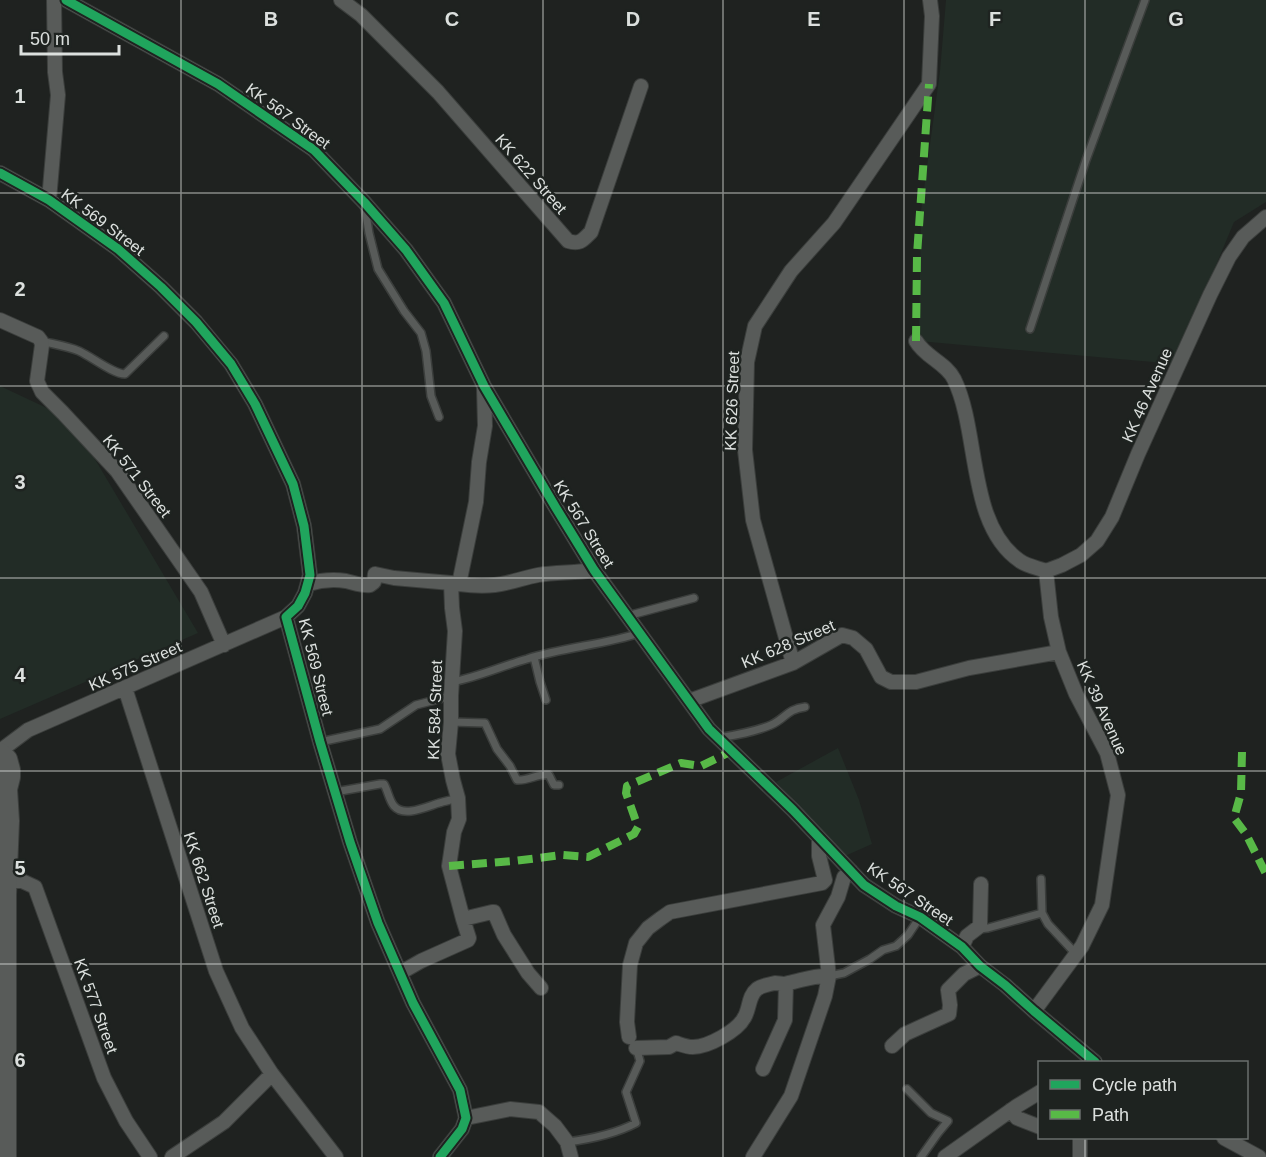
<svg xmlns="http://www.w3.org/2000/svg" width="1266" height="1157" font-family="Helvetica,sans-serif">
	<style>
		.built { fill: #222c26 }
		.lines { fill: none; stroke-linecap: round; stroke-linejoin: round }
		.service-casing { stroke: #3b3e3c; stroke-width: 10 }
		.minor-casing { stroke: #3b3e3c; stroke-width: 16 }
		.secondary-casing { stroke: #3b3e3c; stroke-width: 22 }
		.service { stroke: #585b59; stroke-width: 7 }
		.minor { stroke: #585b59; stroke-width: 14 }
		.secondary { stroke: #585b59; stroke-width: 20 }
		.quiet { stroke: #58b947; stroke-width: 8; stroke-dasharray: 15 8; stroke-linecap: butt }
		.cycleway-casing { stroke: #1e2320; stroke-width: 13 }
		.cycleway { stroke: #20a55d; stroke-width: 9 }
		.grid { fill: none; stroke: #dce0de; stroke-width: 1.5; stroke-opacity: 0.55 }
		.labels { text-anchor: middle; dominant-baseline: central; stroke-width: 5; stroke-linejoin: round; paint-order: stroke }
		.street-label { font-size: 16px; fill: #dce0de; stroke: #1e2320 }
		.grid-label { font-size: 20px; text-anchor: middle; font-weight: bold; fill: #dce0de; stroke: #1e2320; stroke-width: 5; stroke-linejoin: round; paint-order: stroke }
	</style>
	<rect width="100%" height="100%" fill="#1f2220"/>
	<path class="built" d="M946 0H1266V202L1234 222 1175 364 919 341 921 211 940 71Z
		M0 386 51 410 86 444 198 633 0 719Z
		M838 748 859 800 872 844 845 856 776 782Z"/>
	<g class="lines">
		<defs>
			<path id="service" d="M365 208 369 233 378 269 404 311 421 333 426 351 431 396 439 417
				M1030 329 1086 160 1145 0
				M41 341C53 344 67 346 79 351 92 357 113 374 125 374L164 336
				M627 616 694 598
				M534 657 540 682 546 700
				M452 682C478 677 502 666 527 659 564 647 603 645 640 633
				M451 722 485 723 497 749 510 766 517 780C528 781 539 773 549 775L554 785H559
				M718 738C736 735 754 732 771 725 785 719 787 709 805 707
				M320 742 380 729 416 705 451 696
				M335 792 380 784H384C388 791 389 800 394 806 404 818 428 806 439 803 445 801 452 800 458 798
				M1041 879 1042 913 1048 924 1076 954
				M978 929 988 928 1042 913
				M829 976 844 973 870 959 883 950 896 946 908 935 920 917
				M907 1089 931 1113 948 1121 938 1133 921 1157
				M567 1142C591 1139 615 1134 636 1123L626 1092 640 1061 636 1047"/>
			<path id="minor" d="M66 0 218 84 314 150 364 202 406 250 444 303 484 386 556 508 594 570 709 729 793 810 864 885 896 906 920 917 962 947 980 966 1005 985 1034 1011 1095 1062
				M341 0 361 15 438 92 568 241C580 245 583 240 591 232L641 86
				M0 173 49 200 118 249 161 287 196 322 231 364 255 404 293 484 304 526 310 575 305 593 298 606 286 617 320 742 350 842 378 923 413 1003 460 1090 466 1118 462 1129 440 1157
				M49 200 58 95 55 72 54 0
				M0 320 38 337 41 341 42 345 37 381 42 392 63 413 117 471 201 592 224 645
				M916 341C925 357 946 363 954 379 980 432 967 525 1020 561 1027 566 1038 568 1046 571
				M484 387 485 426 479 462 476 502 459 584 451 583 452 608 455 631 451 696V722L448 754 453 780 458 798 459 819 454 832 449 866 463 919 492 912H494L504 935 528 973 541 988
				M1046 571 1062 565 1081 555 1097 541 1112 517 1138 454 1210 295 1229 257 1243 237 1266 217
				M308 584C321 580 332 579 346 581 355 583 362 586 370 585L374 582 375 574 394 578 451 583
				M459 584C474 586 490 587 506 583 516 581 527 577 538 575 556 572 575 573 594 570
				M793 663 753 520 745 450 747 362 755 326 791 271 834 223 929 84 932 16 930 0
				M125 688 216 971 242 1028 272 1074 336 1157
				M689 701 793 663 842 635 853 638 866 649 881 677 891 682H916L969 668 1059 652
				M0 751 28 730 286 617
				M6 881H22L35 887 104 1078 126 1121 150 1157
				M962 947 967 936 980 926 981 884
				M400 973 421 961 468 940 469 938 463 919
				M1034 1011 1082 946 1102 905 1118 795 1107 753 1076 694 1059 652 1051 617 1046 571
				M629 1037 627 1022 630 965 636 943 648 928 660 919 670 912 822 883 825 880 819 856V838
				M892 1046 905 1034 949 1014 950 1005 948 990 964 974 980 966
				M636 1048 669 1047 676 1043C682 1045 687 1047 693 1047 708 1047 737 1031 744 1018 750 1009 748 996 757 989 761 986 770 984 775 983 779 983 784 985 788 983 803 980 814 975 829 976
				M763 1069 785 1020 786 984
				M1011 1110 1017 1118 1040 1127
				M466 1118 510 1109 539 1112 555 1126 567 1142 571 1157
				M1080 1138V1157
				M1224 1138 1259 1157
				M172 1157 224 1122 272 1074
				M753 1157 791 1096 825 996 829 976 823 925 838 897 844 877 851 871
				M945 1157 1017 1106 1040 1092"/>
			<path id="secondary" d="M0 753 7 759 10 770V777L7 789 9 821 6 895V1157"/>
		</defs>
		<use href="#service" class="service-casing"/>
		<use href="#minor" class="minor-casing"/>
		<use href="#secondary" class="secondary-casing"/>
		<use href="#service" class="service"/>
		<use href="#minor" class="minor"/>
		<use href="#secondary" class="secondary"/>
		<path class="quiet" d="M916 341 917 255 929 84
			M1242 752 1241 793 1234 818 1246 834 1266 874
			M449 866 514 861 562 855 588 857 634 834 638 827 626 793 627 786 681 763 701 766 732 751"/>
		<defs>
			<path id="cycleway" d="M66 0 218 84 314 150 364 202 406 250 444 303 484 386 556 508 594 570 709 729 793 810 864 885 896 906 920 917 962 947 980 966 1005 985 1034 1011 1095 1062
				M0 173 49 200 118 249 161 287 196 322 231 364 255 404 293 484 304 526 310 575 305 593 298 606 286 617 320 742 350 842 378 923 413 1003 460 1090 466 1118 462 1129 440 1157"/>
		</defs>
		<use href="#cycleway" class="cycleway-casing"/>
		<use href="#cycleway" class="cycleway"/>
	</g>
	<path class="grid" d="M181 0V1157M362 0V1157M543 0V1157M723 0V1157M904 0V1157M1085 0V1062M0 193H1266M0 386H1266M0 578H1266M0 771H1266M0 964H1266M1085 1138V1157"/>
	<g class="labels">
		<g class="street-label">
			<text transform="translate(288 116) rotate(36)">KK 567 Street</text>
			<text transform="translate(531 174) rotate(49)">KK 622 Street</text>
			<text transform="translate(103 222) rotate(37)">KK 569 Street</text>
			<text transform="translate(1147 395) rotate(-66)">KK 46 Avenue</text>
			<text transform="translate(732 401) rotate(-88)">KK 626 Street</text>
			<text transform="translate(137 476) rotate(52)">KK 571 Street</text>
			<text transform="translate(584 524) rotate(58)">KK 567 Street</text>
			<text transform="translate(788 644) rotate(-23)">KK 628 Street</text>
			<text transform="translate(135 666) rotate(-24)">KK 575 Street</text>
			<text transform="translate(316 667) rotate(76)">KK 569 Street</text>
			<text transform="translate(1102 708) rotate(66)">KK 39 Avenue</text>
			<text transform="translate(435 710) rotate(-88)">KK 584 Street</text>
			<text transform="translate(204 880) rotate(72)">KK 662 Street</text>
			<text transform="translate(910 894) rotate(34)">KK 567 Street</text>
			<text transform="translate(96 1006) rotate(70)">KK 577 Street</text>
		</g>
	</g>
	<g class="grid-label">
		<text x="271" y="26">B</text>
		<text x="452" y="26">C</text>
		<text x="633" y="26">D</text>
		<text x="814" y="26">E</text>
		<text x="995" y="26">F</text>
		<text x="1176" y="26">G</text>
		<text x="20" y="103">1</text>
		<text x="20" y="296">2</text>
		<text x="20" y="489">3</text>
		<text x="20" y="682">4</text>
		<text x="20" y="875">5</text>
		<text x="20" y="1067">6</text>
	</g>
	<rect x="1038" y="1061" width="210" height="78" fill="#1e2320" stroke="#6a6f6c" stroke-width="1.5"/>
	<rect x="1050" y="1080" width="30" height="9" fill="#20a55d" stroke="#6a6f6c" stroke-width="1.5"/>
	<text x="1092" y="1091" font-size="18" fill="#dce0de">Cycle path</text>
	<rect x="1050" y="1110" width="30" height="9" fill="#58b947" stroke="#6a6f6c" stroke-width="1.5"/>
	<text x="1092" y="1121" font-size="18" fill="#dce0de">Path</text>
	<path d="M21 45v9h98v-9" fill="none" stroke="#dce0de" stroke-width="3"/>
	<text x="30" y="45" font-size="18" fill="#dce0de" stroke="#1e2320" stroke-width="4.5" paint-order="stroke">50 m</text>
</svg>
